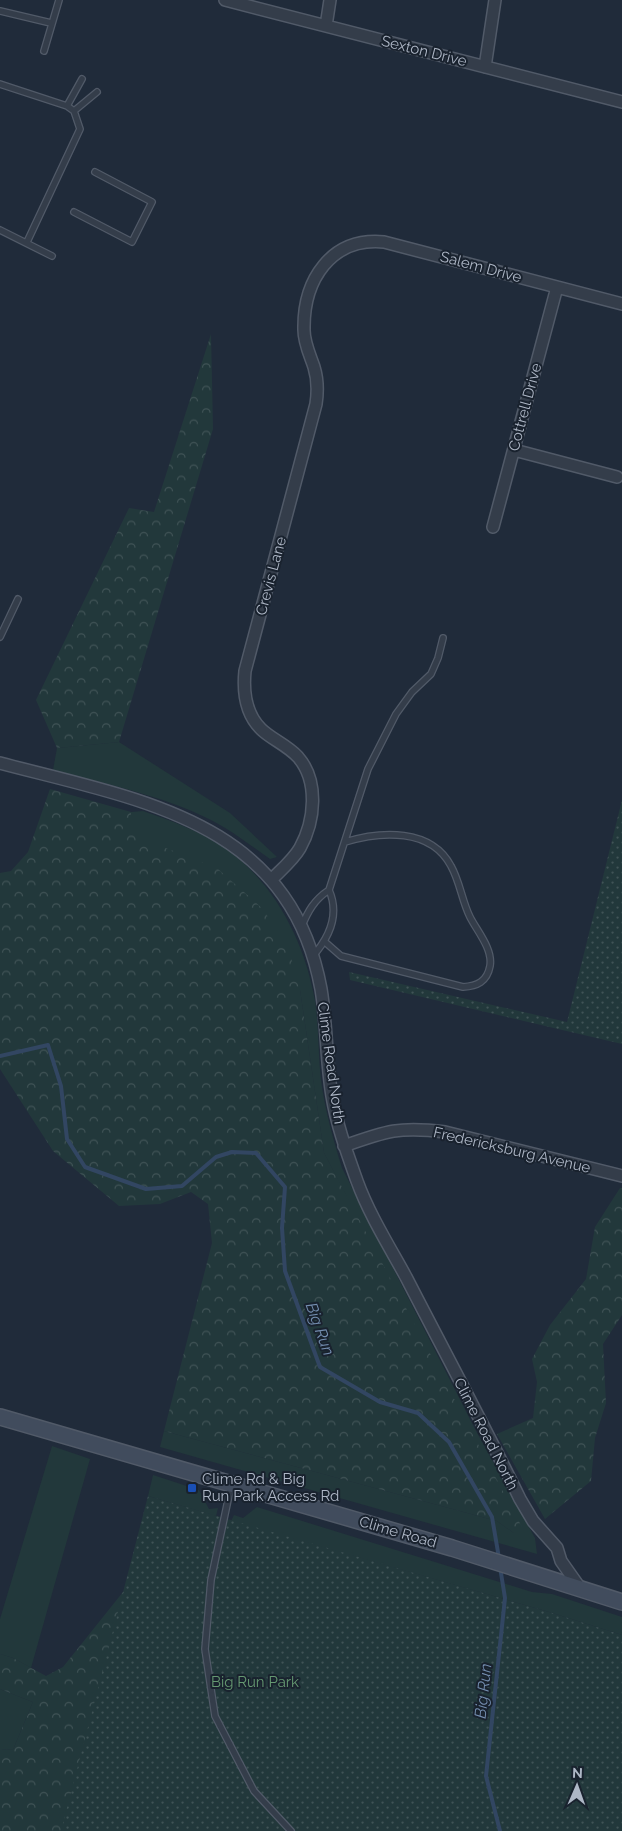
<svg xmlns="http://www.w3.org/2000/svg" width="622" height="1831" font-family="Raleway,sans-serif">
	<style>
		.grass { fill: #22383b }
		.forest { fill: url(#forest-crowns) }
		.park { fill: url(#park-dots) }
		.lines { fill: none; stroke-linecap: round; stroke-linejoin: round }
		.stream { stroke: #324662; stroke-width: 4 }
		.service-casing { stroke: #515a68; stroke-width: 8 }
		.minor-casing { stroke: #515a68; stroke-width: 14 }
		.secondary-casing { stroke: #515a68; stroke-width: 18 }
		.service { stroke: #343d4a; stroke-width: 5.5 }
		.minor { stroke: #343d4a; stroke-width: 11 }
		.secondary { stroke: #414c5d; stroke-width: 15 }
		.transit-dot { fill: #1a4fb4; stroke: #19222e; stroke-width: 2 }
		.labels { text-anchor: middle; dominant-baseline: central; stroke-width: 4; stroke-linejoin: round; paint-order: stroke }
		.street-label { font-size: 15px; fill: #aeb7c6; stroke: #19222e }
		.poi-label { font-size: 15px; fill: #aeb7c6; stroke: #19222e; text-anchor: start }
		.park-label { font-size: 15px; fill: #659871; stroke: #19222e }
		.water-label { font-size: 16px; font-style: italic; fill: #748eb0; stroke: #19222e }
	</style>
	<defs>
		<pattern id="forest-crowns" width="20" height="18" patternUnits="userSpaceOnUse" patternTransform="scale(1.25)"><rect width="20" height="18" fill="#22383b"/><path d="M2 6a3 3 0 1 1 6 0M12 15a3 3 0 1 1 6 0" fill="none" stroke="#405356"/></pattern>
		<pattern id="park-dots" width="8" height="8" patternUnits="userSpaceOnUse" patternTransform="scale(1.25)"><rect width="8" height="8" fill="#22383b"/><path d="M2 2h.1M6 6h.1" fill="none" stroke="#405356" stroke-width="1.8" stroke-linecap="round"/></pattern>
	</defs>
	<rect width="100%" height="100%" fill="#202b3a"/>
	<path class="grass" d="M119 742 230 813 277 857 270 859C250 845 231 830 209 819 161 795 105 784 53 770L57 748Z
		M143 811C171 821 201 831 225 848 275 883 305 942 315 1001 319 1027 318 1054 321 1080 325 1111 333 1138 342 1168L475 1429 535 1538 537 1554 160 1447 164 1431 497 1521 514 1533 388 1277 324 1153 300 990 131 834V812Z
		M52 1446 90 1459 31 1668 13 1658 0 1654V1619Z
		M153 1475 199 1490 209 1509 218 1508 216 1516 148 1496Z
		M257 1507 532 1592 552 1594 622 1617V1635L549 1612 231 1521 234 1515 243 1518Z
		M0 1689 33 1702 13 1750 0 1749Z"/>
	<path class="forest" d="M211 334 213 429 119 742 57 748 36 700 129 508 154 512Z
		M50 789 131 812V834L218 869 264 910 291 957 300 990 324 1153 524 1531 514 1533 497 1521 164 1431 212 1243 208 1204 191 1192 160 1204 119 1206 53 1151 0 1069V873L11 871 28 852Z
		M620 1188H622V1315L603 1344 606 1403 595 1438 591 1481 545 1519 497 1434 533 1418 537 1382 532 1359 550 1325 586 1279 595 1227Z
		M123 1592 260 1831H0V1749L13 1750 33 1702 0 1689V1654L13 1658 46 1676 63 1667Z"/>
	<path class="park" d="M622 800V1044L350 980 349 972 567 1022Z
		M148 1496 549 1612 622 1635V1831H61Z"/>
	<g class="lines">
		<path class="stream" d="M0 1056 48 1045 61 1086 67 1139 85 1167 146 1189 182 1186 216 1157 232 1152 256 1153 285 1187 282 1228 285 1271 320 1367 380 1402 418 1413 449 1442 492 1517 499 1558
			M500 1831 486 1776 505 1598 500 1567"/>
		<defs>
			<path id="service" d="M0 11 51 23
				M44 51 59 0
				M0 84 67 106 74 111 80 129 27 242
				M67 106 82 79
				M74 111 97 92
				M74 212 132 242 152 202 95 172
				M0 230 52 256
				M0 637 18 599
				M301 928C308 911 314 900 329 890L368 769 396 714 412 692 431 674 438 658 443 638
				M325 942 341 956 463 987C477 986 487 982 490 966 493 949 477 931 470 917 462 901 460 882 451 866 431 828 381 831 345 842
				M312 957C329 938 340 915 329 890
				M231 1486 211 1580 205 1649 215 1716 254 1791 291 1831"/>
			<path id="minor" d="M225 0 622 102
				M326 26 330 0
				M485 67 495 0
				M514 450 617 477
				M493 527 557 287
				M0 763C139 800 290 820 321 989 327 1025 326 1061 332 1096 337 1126 347 1153 357 1181 369 1214 389 1246 406 1277 444 1351 484 1425 520 1499L533 1521 557 1548 561 1561 580 1588
				M272 879C282 869 293 860 300 848 315 821 319 781 298 757 287 745 271 739 261 729 245 713 243 691 245 671L316 404C318 391 318 380 314 367 310 355 304 343 304 330 303 280 331 237 384 242L622 304
				M344 1146C386 1131 400 1126 445 1132L622 1176"/>
			<path id="secondary" d="M0 1417 452 1548 622 1602"/>
		</defs>
		<use href="#service" class="service-casing"/>
		<use href="#minor" class="minor-casing"/>
		<use href="#secondary" class="secondary-casing"/>
		<use href="#service" class="service"/>
		<use href="#minor" class="minor"/>
		<use href="#secondary" class="secondary"/>
	</g>
	<rect class="transit-dot" x="187" y="1483" width="10" height="10" rx="2.5"/>
	<g class="labels">
		<g class="street-label">
			<text transform="translate(424 51) rotate(14)">Sexton Drive</text>
			<text transform="translate(481 267) rotate(15)">Salem Drive</text>
			<text transform="translate(525 407) rotate(-75)">Cottrell Drive</text>
			<text transform="translate(271 576) rotate(-75)">Crevis Lane</text>
			<text transform="translate(331 1063) rotate(82)">Clime Road North</text>
			<text transform="translate(512 1150) rotate(13)">Fredericksburg Avenue</text>
			<text transform="translate(486 1434) rotate(63)">Clime Road North</text>
			<text transform="translate(398 1532) rotate(16)">Clime Road</text>
		</g>
		<g class="poi-label">
			<text x="202" y="1479">Clime Rd &amp; Big<tspan x="202" dy="17">Run Park Access Rd</tspan></text>
		</g>
		<g class="park-label">
			<text x="255" y="1682">Big Run Park</text>
		</g>
		<g class="water-label">
			<text transform="translate(320 1329) rotate(70)">Big Run</text>
			<text transform="translate(483 1691) rotate(-84)">Big Run</text>
		</g>
	</g>
	<g transform="translate(577 1786) rotate(2)" stroke="#19222e" stroke-width="4" paint-order="stroke">
	<path d="M0-4L9 19L0 12L-9 19Z" fill="#aeb7c6"/>
	<text y="-8" font-size="14" font-weight="bold" text-anchor="middle" fill="#aeb7c6">N</text>
	</g>
</svg>
